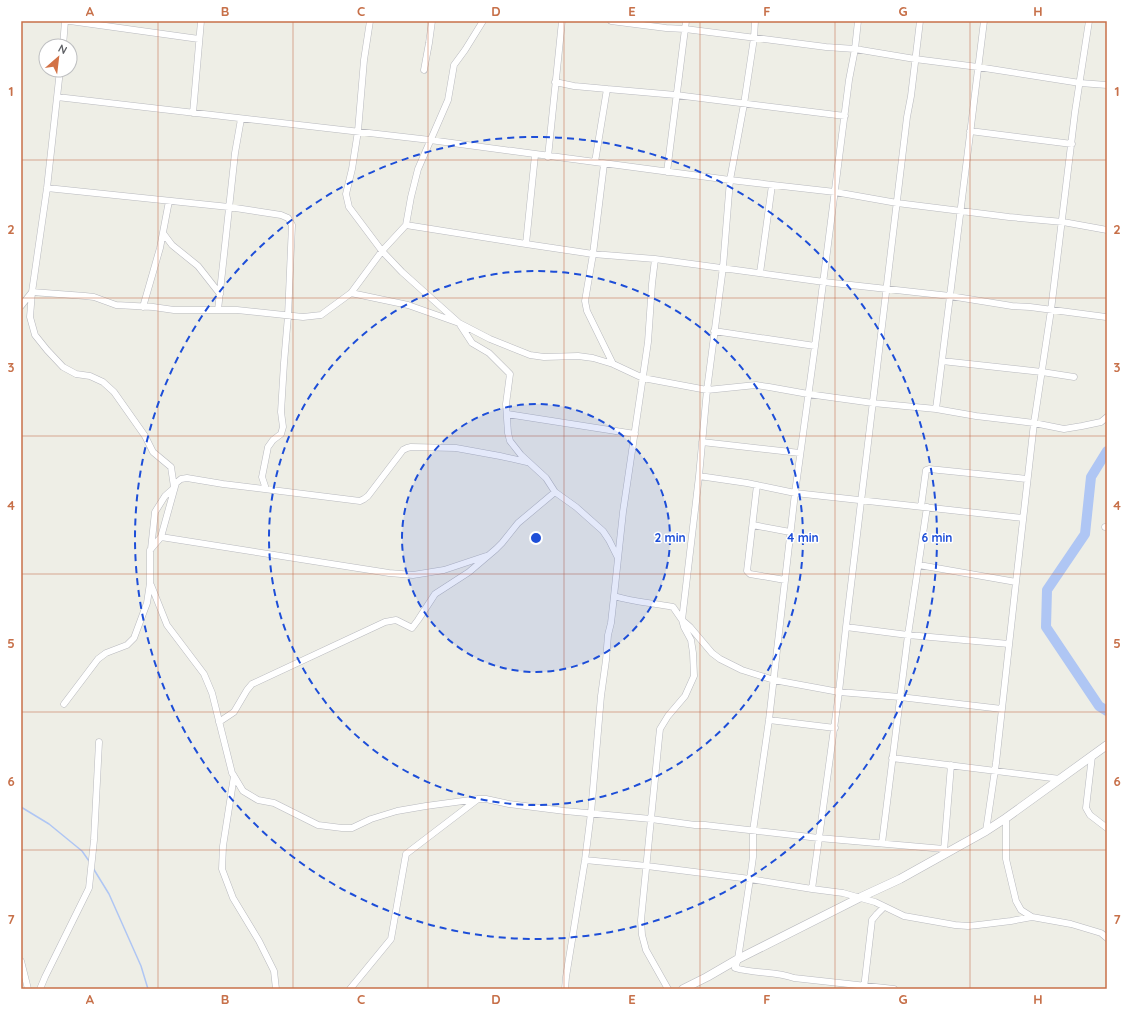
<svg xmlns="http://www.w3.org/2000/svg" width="1128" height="1010" font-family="Quicksand,sans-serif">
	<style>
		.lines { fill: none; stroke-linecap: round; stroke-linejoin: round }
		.stream { stroke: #afc6f4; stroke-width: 1.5 }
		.river { stroke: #afc6f4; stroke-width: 10 }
		.minor-casing { stroke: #b8b9be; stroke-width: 7 }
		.tertiary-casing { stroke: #b8b9be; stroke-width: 9 }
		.minor { stroke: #fff; stroke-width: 6 }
		.tertiary { stroke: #fff; stroke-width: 8 }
		.grid { fill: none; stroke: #c77049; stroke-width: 1; stroke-opacity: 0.55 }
		.ring { fill: none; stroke: #1d4ed8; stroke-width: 2; stroke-dasharray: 7 5 }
		.centre { fill: #1d4ed8; stroke: #fff; stroke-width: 2 }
		.ring-label { font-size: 12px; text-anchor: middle; font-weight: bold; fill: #1d4ed8; stroke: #fff; stroke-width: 3; stroke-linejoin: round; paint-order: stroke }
		.neatline { fill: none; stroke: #c77049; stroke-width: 1.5 }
		.grid-label { font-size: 13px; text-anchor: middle; font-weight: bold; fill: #c77049 }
	</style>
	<rect width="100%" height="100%" fill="#eeeee6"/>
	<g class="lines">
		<path class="stream" d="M21 807 49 824 82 851 89 861
			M93 868 109 894 141 966 148 989"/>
		<path class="river" d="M1107 451 1091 477 1085 534 1047 590 1046 627 1099 706 1107 711"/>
		<defs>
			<path id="minor" d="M70 21 199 39
				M370 21 364 60 358 131 352 169 346 194 349 207 382 251 402 272 459 323 472 343 489 353 510 374 506 404 508 433 510 441 521 455 546 478 555 492 576 507 603 531 609 540 618 558
				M611 21 666 28 685 29 826 47 855 49 849 80 815 346 795 493 769 720 753 831V857L750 879 738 959 735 968C755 974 776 971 794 978L894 989
				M858 21 855 49 915 59 978 67 1080 83 1107 85
				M63 46 65 21
				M60 70 47 188 32 292 30 317 35 335 47 350 63 367 76 374 90 376 103 382 114 392 145 436 153 452 171 467 174 487
				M424 70 429 43 432 21
				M555 82 574 86 607 89 595 162
				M607 89 676 95 845 116
				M57 97 430 140 730 180 835 192 897 203 1009 217 1063 222 1107 230
				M193 113 201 21
				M970 131 1072 144
				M548 157 562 21
				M667 172 686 21
				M47 188 229 207 281 215 288 218 292 225 288 316 284 363 281 412 283 427 281 434 273 440 268 447 262 477 266 489
				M406 225 526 244 593 254 604 164
				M163 233 172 245 198 266 220 294
				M526 244 535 155
				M655 259 652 284 648 342 623 512 614 596C633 602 653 603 673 607L682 620 690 627 712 653 720 659 742 670 774 680 839 692 846 627 908 635 927 507
				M760 273 772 185
				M32 292 85 296 94 297 116 305 153 307 174 310H237L303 317 321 315 351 293 382 251 406 225 411 197 418 169 448 100 454 65 465 50 483 21
				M351 293 408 305 459 323 490 339 530 355 544 357 578 356 593 358 613 364 643 378 707 390 756 385 769 387 808 394 873 403 936 409 976 416 1034 423 1064 429 1082 426 1101 422 1107 417
				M21 306 32 292
				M143 307 160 248 169 201
				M218 310 235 153 241 119
				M714 331 815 346
				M942 361 1042 372 1074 377
				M613 364 587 311 585 301 593 254 655 259 824 282 950 296 1012 306 1030 307 1106 317
				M936 409 984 21
				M507 414 635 434
				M702 442 800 453
				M699 476 707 390 723 267 730 180 744 104 754 38 755 21
				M757 485 747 571 750 574 785 580
				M921 507 926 470 929 469 1027 479
				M753 525 790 532
				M1105 527H1107
				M161 537 389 573 413 575 444 570 486 556
				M151 549 155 512 165 496 174 488
				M919 565 1016 582
				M151 585 167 625 204 674 212 693 232 773 234 776 223 846 222 869 233 898 259 941 274 971 276 989
				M846 627 907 117 911 96 920 21
				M64 704 98 659 106 653 127 645 134 638 147 603 150 583V550L161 537 176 483 181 479 187 478 223 484 360 501 364 499 368 496 403 450 407 448 411 447 456 448 500 456 527 462
				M769 720 835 728
				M219 722 234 712 247 690 252 684 385 622 396 620 412 628 418 620 435 594 469 572 496 549 502 543 518 523 555 492
				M1092 756 1086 808 1090 815 1107 828
				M892 758 1060 779
				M234 776 243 791 258 800 274 803 318 825 342 828H352L371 819 397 811 426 806 478 799H486L509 804 565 811 651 819 695 825H705L819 838 944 849
				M1006 818V859L1016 901 1021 910 1032 917 1071 924 1101 933 1107 938
				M986 831 996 763 1016 582 1034 423 1051 310 1075 112 1089 21
				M882 843 908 635 1009 644
				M944 851 951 765
				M585 860 647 866 750 879 812 889 843 893 875 902 904 916 955 925 968 926 978 925 1011 921 1032 917
				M812 889 839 692 900 697 1002 709
				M21 961 28 989
				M864 988 872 920 877 914 884 907
				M40 989 45 977 89 888 94 840 99 742
				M350 989 391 939 406 854 478 799
				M565 989 566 977 585 860 591 813 601 696 606 660 608 635 611 623 614 596
				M668 989 646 950 642 935 641 920 659 738 660 729 668 716 685 696 694 676 693 653 691 640 684 627 682 620 699 476 747 483 795 493 1023 518"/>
			<path id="tertiary" d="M683 989 707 977 738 959 861 897 900 879 986 831 1006 818 1107 745"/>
		</defs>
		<use href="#minor" class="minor-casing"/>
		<use href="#tertiary" class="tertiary-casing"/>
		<use href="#minor" class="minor"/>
		<use href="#tertiary" class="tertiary"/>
	</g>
	<path class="grid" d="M158 21V989M293 21V989M428 21V989M564 21V989M700 21V989M835 21V989M970 21V989M21 160H1107M21 298H1107M21 436H1107M21 574H1107M21 712H1107M21 850H1107"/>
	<circle cx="536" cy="538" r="134" fill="#1d4ed8" fill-opacity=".12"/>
	<g class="ring">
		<circle cx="536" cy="538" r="134"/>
		<circle cx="536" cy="538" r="267"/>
		<circle cx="536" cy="538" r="401"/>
	</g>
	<circle cx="536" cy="538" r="6" class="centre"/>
	<g class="ring-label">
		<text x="670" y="542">2 min</text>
		<text x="803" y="542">4 min</text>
		<text x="937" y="542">6 min</text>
	</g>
	<rect width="1128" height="1010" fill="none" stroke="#ffffff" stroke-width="44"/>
	<g transform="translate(58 58) rotate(28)"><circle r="19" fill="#ffffff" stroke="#bebfc1"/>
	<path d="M0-3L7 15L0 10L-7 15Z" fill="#d37246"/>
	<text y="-6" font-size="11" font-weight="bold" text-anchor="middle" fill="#5d5f64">N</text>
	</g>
	<rect x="22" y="22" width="1084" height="966" class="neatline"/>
	<g class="grid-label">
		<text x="90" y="16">A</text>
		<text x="225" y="16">B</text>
		<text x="361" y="16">C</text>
		<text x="496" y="16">D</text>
		<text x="632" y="16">E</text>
		<text x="767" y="16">F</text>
		<text x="903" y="16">G</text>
		<text x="1038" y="16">H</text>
		<text x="11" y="96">1</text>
		<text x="1117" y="96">1</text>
		<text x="11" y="234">2</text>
		<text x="1117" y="234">2</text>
		<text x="11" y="372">3</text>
		<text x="1117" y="372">3</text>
		<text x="11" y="510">4</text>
		<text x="1117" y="510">4</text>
		<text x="11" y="648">5</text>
		<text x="1117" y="648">5</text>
		<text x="11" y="786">6</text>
		<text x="1117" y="786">6</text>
		<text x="11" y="924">7</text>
		<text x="1117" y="924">7</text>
		<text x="90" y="1004">A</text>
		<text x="225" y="1004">B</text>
		<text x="361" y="1004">C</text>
		<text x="496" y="1004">D</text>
		<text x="632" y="1004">E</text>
		<text x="767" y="1004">F</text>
		<text x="903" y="1004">G</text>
		<text x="1038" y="1004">H</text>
	</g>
</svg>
